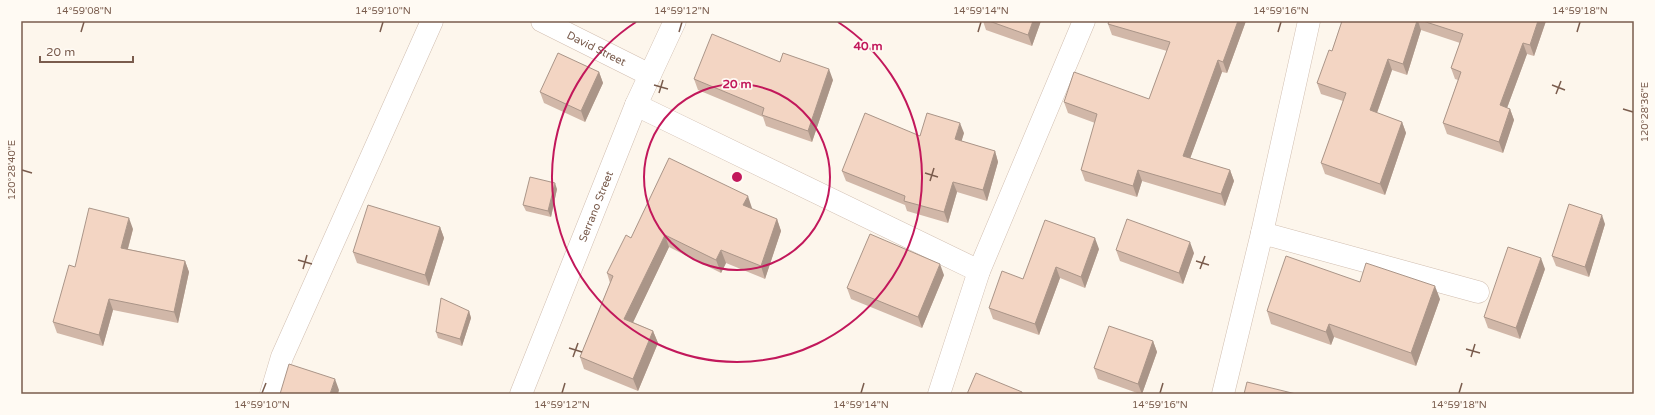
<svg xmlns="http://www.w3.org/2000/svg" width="1655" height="415" font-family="'Varela Round',sans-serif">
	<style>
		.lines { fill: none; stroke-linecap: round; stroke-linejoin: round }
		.street-casing { stroke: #d1beb0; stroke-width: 23 }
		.street { stroke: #fff; stroke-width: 22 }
		.wall { fill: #d1b7a8 }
		.shaded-wall { fill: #aa9588 }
		.building { fill: #f3d5c3; stroke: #aa9588 }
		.ticks { fill: none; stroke: #7a5c4d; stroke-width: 1.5 }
		.ring { fill: none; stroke: #c2185b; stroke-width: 2 }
		.labels { text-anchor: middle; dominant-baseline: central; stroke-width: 3.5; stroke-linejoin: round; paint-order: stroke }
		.street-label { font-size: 11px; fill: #7a5c4d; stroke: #fffaf3 }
		.centre { fill: #c2185b; stroke: #fffaf3; stroke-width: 2 }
		.ring-label { font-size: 12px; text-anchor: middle; font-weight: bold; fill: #c2185b; stroke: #fffaf3; stroke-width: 3.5; stroke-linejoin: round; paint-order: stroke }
		.neatline { fill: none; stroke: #7a5c4d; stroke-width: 1.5 }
		.ticks-label { font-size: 10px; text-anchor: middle; fill: #7a5c4d }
	</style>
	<rect width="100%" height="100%" fill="#fdf6ec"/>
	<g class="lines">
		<defs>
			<g id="street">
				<path id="s1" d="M542 21 650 75"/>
				<path d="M636 105 979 271"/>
				<path d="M1262 233 1478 292"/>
				<path d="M271 394 282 357 432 21"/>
				<path id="s2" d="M521 394 636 105 675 21"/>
				<path d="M939 394 979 271 1084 21"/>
				<path d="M1223 394 1262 233 1309 21"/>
			</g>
		</defs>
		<use href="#street" class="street-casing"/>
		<use href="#street" class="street"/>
	</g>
	<path class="wall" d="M983 21H1041L1032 46 986 30Z
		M1109 21H1246L1227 73 1222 72 1190 158 1230 170 1234 181 1225 206 1142 181 1137 197 1085 181 1081 170 1095 123 1068 113 1064 102 1149 99 1167 51 1112 35 1108 24Z
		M1342 21H1546L1534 56 1527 54 1507 108 1510 109 1514 120 1503 153 1447 134 1443 123 1458 80 1455 79 1451 68 1460 43 1421 30 1407 75 1392 70 1377 113 1402 122 1406 133 1385 195 1325 174 1321 163 1343 101 1321 94 1317 83 1332 51Z
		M780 62 833 80 812 142 766 126 763 117 698 90 694 79Z
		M599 72 603 83 585 122 544 103 540 92Z
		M964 133 961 141 995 151 998 162 987 201 957 192 948 223 907 211 905 205 846 181 842 171 920 136Z
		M557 189 551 217 526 211 523 205Z
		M752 208V209L777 219 781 231 765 279 726 263 721 273 669 247 633 322 653 331 658 343 638 391 584 369 580 357 610 283 607 273 631 238Z
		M1605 224 1589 277 1556 266 1552 256Z
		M440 227 444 238 429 286 357 263 353 252Z
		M133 229 128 249 185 261 189 272 178 323 113 310 103 346 57 333 53 322 75 267Z
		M1099 249 1085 288 1060 278 1039 335 993 319 989 308 1023 279Z
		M1116 250 1194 253 1183 284 1120 261Z
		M1545 269 1520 339 1488 328 1484 317Z
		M944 275 922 328 851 299 847 288Z
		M1360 282 1440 299 1416 366 1334 337 1331 345 1271 324 1267 311Z
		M469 311 471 318 462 346 438 338 436 332Z
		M1153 341 1157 352 1142 394H1140L1098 379 1094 368Z"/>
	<path class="shaded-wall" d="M1033 21H1041L1032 46 1028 35Z
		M1238 21H1246L1227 73 1223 62Z
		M1417 21H1418L1421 30 1407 75 1403 64Z
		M1538 21H1546L1534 56 1530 45Z
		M1523 43 1527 54 1504 116 1500 105Z
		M1388 59 1392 70 1374 121 1370 110Z
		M1218 60 1222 72 1187 167 1183 156Z
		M829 69 833 80 812 142 808 131Z
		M599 72 603 83 585 122 581 111Z
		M1510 109 1514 120 1503 153 1499 142Z
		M1402 122 1406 133 1385 195 1380 184Z
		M960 123 964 133 959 150 955 139Z
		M995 151 998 162 987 201 983 190Z
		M1138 170 1142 181 1137 197 1133 186Z
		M1230 170 1234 181 1225 206 1221 194Z
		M953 182 957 192 948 223 944 212Z
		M555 183 557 189 551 217 548 211Z
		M748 196 752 208 748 218 743 205Z
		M1602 215 1605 224 1589 277 1585 267Z
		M129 218 133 229 125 259 121 248Z
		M777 219 781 231 765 279 761 266Z
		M440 227 444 238 429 286 425 275Z
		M665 235 669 247 629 331 624 319Z
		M1095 238 1099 249 1085 288 1081 277Z
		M1190 242 1194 253 1183 284 1179 273Z
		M721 250 726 263 721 273 716 260Z
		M1541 258 1545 269 1520 339 1516 328Z
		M185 261 189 272 178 323 174 312Z
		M940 264 944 275 922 328 918 317Z
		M1056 267 1060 278 1039 335 1035 324Z
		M1435 286 1440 299 1416 366 1411 353Z
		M109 299 113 310 103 346 99 335Z
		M469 311 471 318 462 346 460 339Z
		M1329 324 1334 337 1331 345 1326 332Z
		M653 331 658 343 638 391 633 379Z
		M1153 341 1157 352 1142 394 1138 384Z
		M335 379 339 390 338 394H330Z"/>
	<path class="building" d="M989 21H1033L1028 35Z
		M1109 21H1238L1223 62 1218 60 1183 156 1230 170 1221 194 1138 170 1133 186 1081 170 1097 114 1064 102 1074 72 1149 99 1170 42 1108 24Z
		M1342 21H1417L1403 64 1388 59 1370 110 1402 122 1380 184 1321 163 1346 93 1317 83 1329 50 1332 51Z
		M1423 21H1538L1530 45 1523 43 1500 105 1510 109 1499 142 1443 123 1461 72 1451 68 1463 34Z
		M712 34 780 62 783 53 829 69 808 131 762 115 764 108 694 79Z
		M558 53 599 72 581 111 540 92Z
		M865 113 920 136 927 113 960 123 955 139 995 151 983 190 953 182 944 212 904 201 905 196 842 171Z
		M669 158 748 196 743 205 777 219 761 266 721 250 716 260 665 235 624 319 653 331 633 379 580 357 613 276 607 273 626 235 631 238Z
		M530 177 555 183 548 211 523 205Z
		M1569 204 1602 215 1585 267 1552 256Z
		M368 205 440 227 425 275 353 252Z
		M89 208 129 218 121 248 185 261 174 312 109 299 99 335 53 322 69 265 75 267Z
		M1127 219 1190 242 1179 273 1116 250Z
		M1045 220 1095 238 1081 277 1056 267 1035 324 989 308 1002 271 1023 279Z
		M870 234 940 264 918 317 847 288Z
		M1508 247 1541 258 1516 328 1484 317Z
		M1286 256 1360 282 1366 263 1435 286 1411 353 1329 324 1326 332 1267 311Z
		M441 298 469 311 460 339 436 332Z
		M1109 326 1153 341 1138 384 1094 368Z
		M289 364 335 379 330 394H280Z
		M976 373 1022 392V394H967Z
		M1247 382 1296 394H1244Z"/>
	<path class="ticks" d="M81 32 84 22M380 32 383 22M679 32 682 22M978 32 981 22M1278 32 1281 22M1577 32 1580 22M654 85 668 89M1552 85 1565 90M659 93 663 80M1556 94 1561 81M1623 109 1633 112M22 170 32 173M925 173 938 177M930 181 934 168M298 260 312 264M1196 261 1209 265M303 269 307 255M1200 269 1205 256M569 348 582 352M1466 349 1480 353M573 357 578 343M1471 357 1475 344M262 393 266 383M562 393 565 383M861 393 864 383M1160 393 1163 383M1459 393 1462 383"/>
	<g class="ring">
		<circle cx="737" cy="177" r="93"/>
		<path d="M838 22A185 185 0 1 1 636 22"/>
	</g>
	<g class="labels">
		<g class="street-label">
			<text stroke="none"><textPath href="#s1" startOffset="61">David Street</textPath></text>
			<text stroke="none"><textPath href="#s2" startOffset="202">Serrano Street</textPath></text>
		</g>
	</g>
	<circle cx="737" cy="177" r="6" class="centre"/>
	<g class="ring-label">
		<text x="868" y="50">40 m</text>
		<text x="737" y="88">20 m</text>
	</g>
	<rect width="1655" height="415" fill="none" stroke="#fffaf3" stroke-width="44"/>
	<path d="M40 56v6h93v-6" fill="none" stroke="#7a5c4d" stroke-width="2"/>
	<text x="46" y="56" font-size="12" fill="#7a5c4d" stroke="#fffaf3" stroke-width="3" paint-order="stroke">20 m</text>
	<rect x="22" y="22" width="1611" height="371" class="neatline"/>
	<g class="ticks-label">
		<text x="84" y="14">14°59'08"N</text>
		<text x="383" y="14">14°59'10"N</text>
		<text x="682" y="14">14°59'12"N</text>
		<text x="981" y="14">14°59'14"N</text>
		<text x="1281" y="14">14°59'16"N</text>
		<text x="1580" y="14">14°59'18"N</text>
		<text transform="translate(1644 112) rotate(-90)" y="4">120°28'36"E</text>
		<text transform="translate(11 170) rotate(-90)" y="4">120°28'40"E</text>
		<text x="262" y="408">14°59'10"N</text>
		<text x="562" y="408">14°59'12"N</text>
		<text x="861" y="408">14°59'14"N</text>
		<text x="1160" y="408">14°59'16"N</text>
		<text x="1459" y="408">14°59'18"N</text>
	</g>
</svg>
